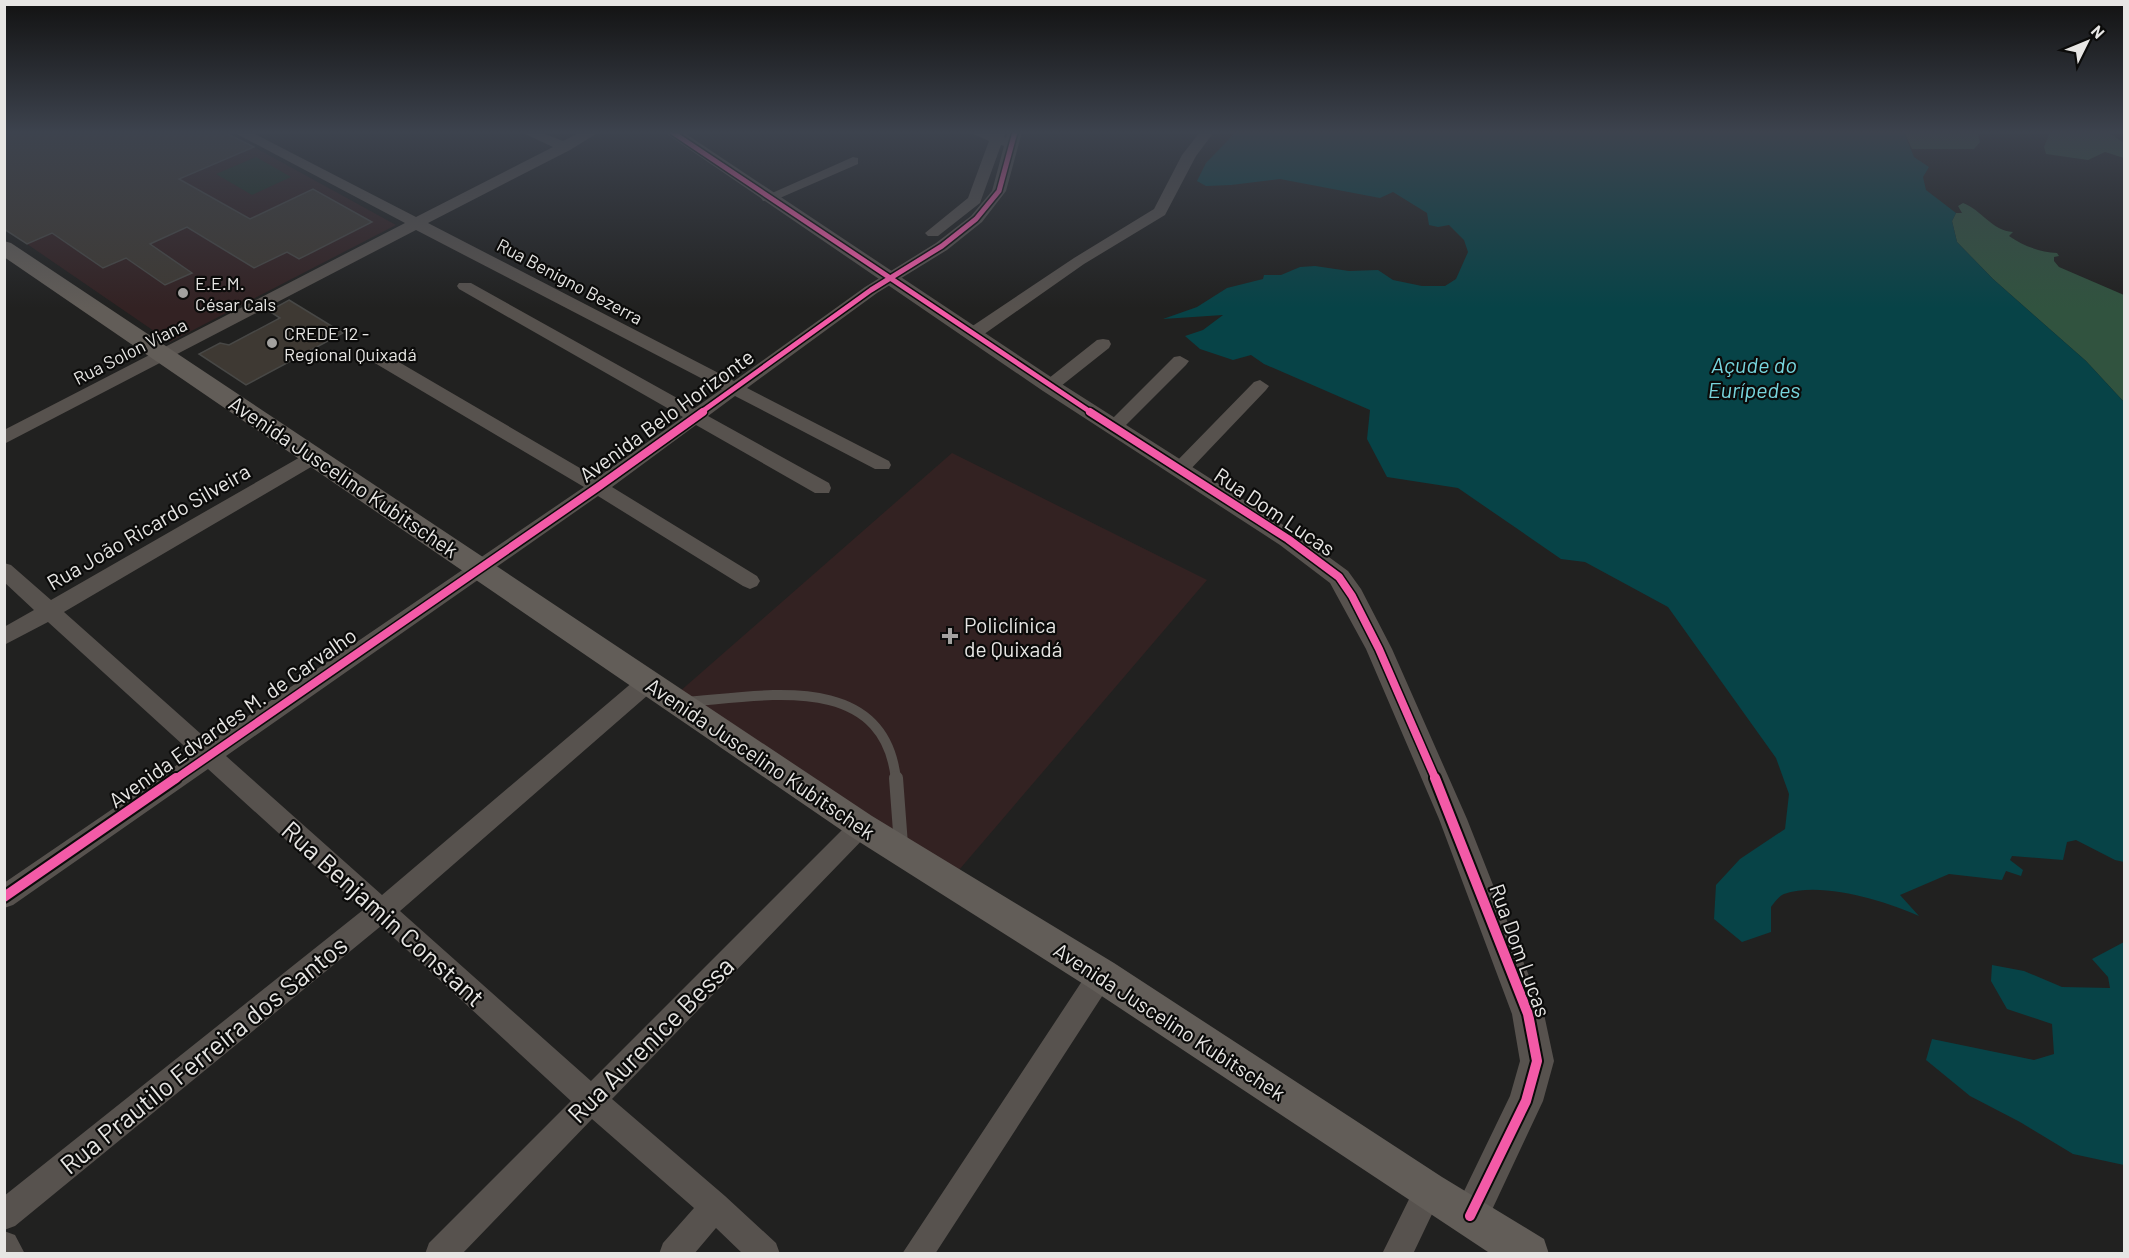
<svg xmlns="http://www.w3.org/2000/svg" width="2129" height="1258" font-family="Barlow,sans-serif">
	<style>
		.education { fill: #332223 }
		.medical { fill: #322 }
		.green { fill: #1e3125 }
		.forest { fill: #31533f }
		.water { fill: #074347 }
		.building { fill: #3e3933; stroke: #484846; stroke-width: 1.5 }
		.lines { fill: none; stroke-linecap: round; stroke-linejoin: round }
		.service-far1 { stroke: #57524e; stroke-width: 10 }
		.service { stroke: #57524e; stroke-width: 14 }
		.minor { fill: #57524e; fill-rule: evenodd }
		.tertiary { fill: #57524e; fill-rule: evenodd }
		.secondary { fill: #625d58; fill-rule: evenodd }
		.cycleway-far2-casing { stroke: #0b0b0a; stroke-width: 8 }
		.cycleway-far1-casing { stroke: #0b0b0a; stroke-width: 11 }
		.cycleway-casing { stroke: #0b0b0a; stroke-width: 14 }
		.cycleway-far2 { stroke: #f35aa7; stroke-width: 5 }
		.cycleway-far1 { stroke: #f35aa7; stroke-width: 8 }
		.cycleway { stroke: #f35aa7; stroke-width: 10 }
		.poi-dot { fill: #a2a19f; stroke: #0b0b0a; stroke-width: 2 }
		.labels { text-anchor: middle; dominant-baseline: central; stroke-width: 4.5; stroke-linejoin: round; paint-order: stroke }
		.far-street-label { font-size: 18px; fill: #e7e6e4; stroke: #0b0b0a }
		.far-poi-label { font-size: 18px; fill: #e7e6e4; stroke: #0b0b0a; text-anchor: start }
		.street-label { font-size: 21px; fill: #e7e6e4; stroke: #0b0b0a }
		.poi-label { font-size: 21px; fill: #e7e6e4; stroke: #0b0b0a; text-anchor: start }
		.water-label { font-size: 22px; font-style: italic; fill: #77d4dc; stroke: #0b0b0a }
		.near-street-label { font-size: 26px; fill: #e7e6e4; stroke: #0b0b0a }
	</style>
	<rect width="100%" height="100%" fill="#212120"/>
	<path class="education" d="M254 147 396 225 170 342 27 244Z"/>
	<path class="medical" d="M952 453 1207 580 953 877 678 693Z"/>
	<path class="green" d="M256 157 291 177 252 195 216 174Z"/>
	<path class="forest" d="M1904 132H1982L1978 134 1980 142 1974 149H1912Z
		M2050 132H2108L2124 143V158L2105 152 2088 160 2046 154 2044 147Z
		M1963 203C1982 210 1992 231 2013 232L2009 236C2023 246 2040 252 2057 253L2059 256 2054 257V261L2059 267 2124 295V402L2086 361 1993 279 1957 242 1952 221 1956 213H1962L1958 206Z"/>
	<path class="water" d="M1236 132H1904L1914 157 1929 167 1923 177 1926 190 1956 213 1952 221 1957 242 1993 279 2086 361 2124 402V862L2115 860 2076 840 2067 842 2063 860 2012 856 2010 860 2023 870 2021 876 2006 871 2002 880 1949 874 1900 895 1919 916C1885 901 1822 881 1784 894 1779 896 1774 903 1771 907V932L1742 942 1714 919 1716 885 1740 859 1785 829 1789 794 1776 758 1668 607 1585 562 1561 559 1458 488 1387 477 1367 439 1370 410 1264 364 1251 355 1233 360 1200 349 1185 336 1203 330 1223 315 1163 319 1197 307 1227 288 1263 279 1264 275H1281L1300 267 1315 266 1349 271 1378 270 1393 280 1422 286H1445L1456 279 1468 252 1464 240 1449 225 1438 227 1429 225 1427 213 1393 192 1380 198 1280 179 1231 185 1206 186 1197 181 1206 163Z
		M2124 942V1165L2073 1154 2020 1122 1970 1096 1926 1060 1932 1039 2034 1060 2054 1054 2052 1024 2007 1009 1991 981 1992 965 2024 971 2062 987 2110 988 2108 977 2092 959Z"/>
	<path class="building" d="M4 132H224L254 147 179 179 250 219 313 189 372 222 299 259 287 252 254 268 187 227 150 244 192 273 165 285 126 258 103 268 52 233 27 244 4 229Z
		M289 300 343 333 246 385 199 354 220 343 229 345 280 318 269 311Z"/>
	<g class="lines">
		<path class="service-far1" d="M686 702C764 696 885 670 896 780"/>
		<path class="service" d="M896 778 901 845"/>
		<path class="minor" d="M233 132H251L416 217 553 147 521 132H540L563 141 581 132H599L570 150 428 223 734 381 865 287 936 243 971 216 992 191 1004 146 1001 145 980 203 938 236H928L925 233 968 198 989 141 969 132H1006L1004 137 1006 138 1008 132H1022L1006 191 982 222 947 250 877 293 747 388 889 461 891 465 889 469H875L735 396 708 416 829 483 831 488 829 493H815L696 425 612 487 757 576 760 581 757 586 750 589 743 586 598 496 226 756 382 895 640 676 648 673 656 676 659 682 656 688 400 911 591 1081 853 819 861 816 869 819 873 826 869 833 612 1099 725 1196 776 1243 780 1254H743L716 1228 694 1254H659L663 1243 694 1208 592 1119 462 1254H425L429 1243 571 1101 381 926 15 1226 4 1230V1196L363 910 208 769 13 905 4 908V883L193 754 48 622 4 645V627L34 610 4 582V563L11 565 51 600 309 452H323L325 456 323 460 64 612 210 742 584 487 368 359 366 355 368 351H380L597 478 683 417 459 289 457 286 459 283H471L695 408 722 389 416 230 4 444V430L405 223Z
			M1200 132H1214L1196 156 1165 215 1084 264 980 337H968L966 333 968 329 1074 258 1154 209 1182 155Z
			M853 157 858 158V164L773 201H763L761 198Z
			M1103 339 1109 340 1111 344 1109 348 1056 390H1044L1041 386 1044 382 1097 340Z
			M1180 356 1189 361 1186 365 1119 432H1107L1104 428 1107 424 1174 357Z
			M1260 380 1269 386 1266 390 1186 474H1172L1170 470 1172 466 1254 382Z
			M1101 963 1110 966 1114 975 1110 984 935 1254H902L1092 966Z
			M1428 1176 1438 1181 1443 1191 1413 1254H1382L1418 1181Z
			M4 1231 15 1235 25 1254H4Z"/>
		<path class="tertiary" d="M664 132H683L1057 381 1296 533 1348 571 1361 589 1392 649 1467 819 1544 1014 1554 1061 1543 1101 1483 1229 1470 1234 1457 1229 1452 1216 1510 1096 1520 1061 1512 1014 1439 819 1366 649 1330 583 1280 545 1043 391Z"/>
		<path class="secondary" d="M4 241 11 243 872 816 1114 963 1442 1177 1544 1239 1549 1254H1491L1088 987 850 836 4 257Z"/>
		<defs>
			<path id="cycleway-far2" d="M672 132 1092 413
				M700 413 871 290 942 246 976 219 999 191 1015 132"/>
			<path id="cycleway-far1" d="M1090 412 1288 539 1339 577 1352 596 1379 649 1436 780
				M174 780 598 487 703 412"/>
			<path id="cycleway" d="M1435 778 1528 1014 1537 1061 1526 1101 1470 1216
				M4 897 176 778"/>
		</defs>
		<use href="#cycleway-far2" class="cycleway-far2-casing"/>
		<use href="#cycleway-far1" class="cycleway-far1-casing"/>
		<use href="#cycleway" class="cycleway-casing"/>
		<use href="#cycleway-far2" class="cycleway-far2"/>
		<use href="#cycleway-far1" class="cycleway-far1"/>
		<use href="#cycleway" class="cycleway"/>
	</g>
	<linearGradient id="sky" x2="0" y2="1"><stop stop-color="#121212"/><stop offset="0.43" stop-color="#3d434e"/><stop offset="1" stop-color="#3d434e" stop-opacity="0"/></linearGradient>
	<rect width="2129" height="308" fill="url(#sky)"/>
	<g class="poi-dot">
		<circle cx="183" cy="293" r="6"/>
		<circle cx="272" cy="343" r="6"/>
		<path d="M947 627h6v6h6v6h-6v6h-6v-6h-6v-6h6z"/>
	</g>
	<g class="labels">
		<g class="far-street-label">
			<text transform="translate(570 281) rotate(28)">Rua Benigno Bezerra</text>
			<text transform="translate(130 351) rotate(-27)">Rua Solon Viana</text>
		</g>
		<g class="far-poi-label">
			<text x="195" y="283">E.E.M.<tspan x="195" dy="21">César Cals</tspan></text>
			<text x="284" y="333">CREDE 12 -<tspan x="284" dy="21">Regional Quixadá</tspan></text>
		</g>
		<g class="street-label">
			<text transform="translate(666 415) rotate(-36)">Avenida Belo Horizonte</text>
			<text transform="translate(344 476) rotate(34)">Avenida Juscelino Kubitschek</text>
			<text transform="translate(1275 511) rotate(34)">Rua Dom Lucas</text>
			<text transform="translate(148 526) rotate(-30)">Rua João Ricardo Silveira</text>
			<text transform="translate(232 717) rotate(-35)">Avenida Edvardes M. de Carvalho</text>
			<text transform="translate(761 758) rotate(34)">Avenida Juscelino Kubitschek</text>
			<text transform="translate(1521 950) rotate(70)">Rua Dom Lucas</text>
			<text transform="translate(1170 1021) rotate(33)">Avenida Juscelino Kubitschek</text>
		</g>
		<g class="poi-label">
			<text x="964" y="624">Policlínica<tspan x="964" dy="24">de Quixadá</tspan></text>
		</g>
		<g class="water-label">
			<text x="1754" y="364">Açude do<tspan x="1754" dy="25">Eurípedes</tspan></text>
		</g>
		<g class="near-street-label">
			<text transform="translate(384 913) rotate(42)">Rua Benjamin Constant</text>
			<text transform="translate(650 1039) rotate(-45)">Rua Aurenice Bessa</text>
			<text transform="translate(203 1054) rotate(-39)">Rua Prautilo Ferreira dos Santos</text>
		</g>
	</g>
	<rect width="2129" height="1258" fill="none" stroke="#e7e6e4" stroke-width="12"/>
	<g transform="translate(2087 42) rotate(47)" stroke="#0b0b0a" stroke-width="4.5" paint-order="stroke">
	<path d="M0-4.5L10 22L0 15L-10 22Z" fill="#e7e6e4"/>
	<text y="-9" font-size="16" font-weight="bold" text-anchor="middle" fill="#e7e6e4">N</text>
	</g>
</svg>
